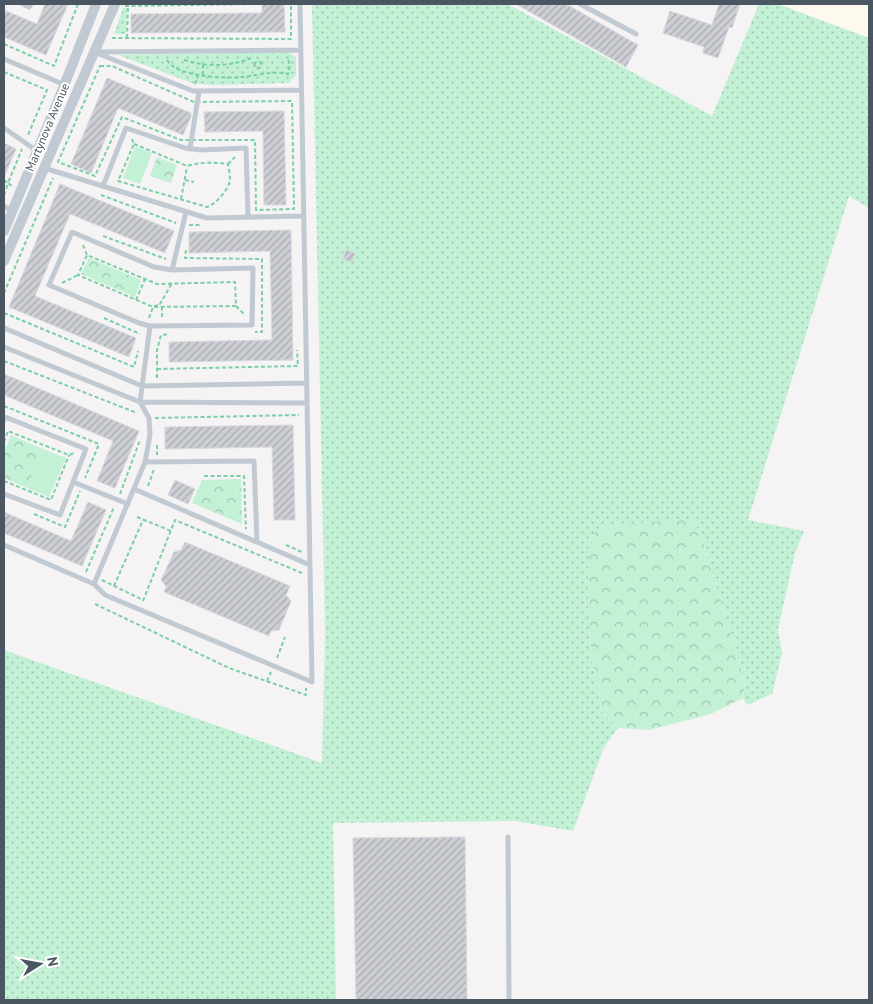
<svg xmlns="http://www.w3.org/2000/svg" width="873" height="1004" font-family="'PT Sans',sans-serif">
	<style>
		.commercial { fill: #fdf9ef }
		.grass { fill: url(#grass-dots) }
		.forest { fill: url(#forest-crowns) }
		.pitch { fill: #c3f1d5 }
		.building { fill: url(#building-hatch); stroke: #d7d9de }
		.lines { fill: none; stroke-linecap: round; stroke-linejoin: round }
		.path { stroke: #7ad0a6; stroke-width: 2; stroke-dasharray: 4 2.5; stroke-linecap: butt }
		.lane { stroke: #c1cad2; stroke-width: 5 }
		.street { stroke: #c1cad2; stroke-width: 10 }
		.labels { text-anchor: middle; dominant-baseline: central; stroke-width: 4; stroke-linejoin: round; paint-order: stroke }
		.street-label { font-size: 12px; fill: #4a5661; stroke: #fff }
	</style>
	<defs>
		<pattern id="grass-dots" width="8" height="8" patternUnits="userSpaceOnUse" patternTransform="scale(1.25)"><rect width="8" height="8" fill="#c3f1d5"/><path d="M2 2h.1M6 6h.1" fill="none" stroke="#a0c6b0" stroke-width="1.8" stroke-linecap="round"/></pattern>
		<pattern id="forest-crowns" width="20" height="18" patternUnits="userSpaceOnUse" patternTransform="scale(1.25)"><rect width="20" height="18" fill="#c3f1d5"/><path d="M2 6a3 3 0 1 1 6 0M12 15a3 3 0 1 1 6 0" fill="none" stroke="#a0c6b0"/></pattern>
		<pattern id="building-hatch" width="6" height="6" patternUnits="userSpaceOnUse" patternTransform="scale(1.25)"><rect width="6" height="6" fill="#cdcfd5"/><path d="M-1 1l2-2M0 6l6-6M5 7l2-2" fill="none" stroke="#a8abb0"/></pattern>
	</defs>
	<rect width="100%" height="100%" fill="#f5f3f3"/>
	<path class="commercial" d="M778 4H869V38Z"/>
	<path class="grass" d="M312 4H508L712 116 759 4H778L869 38V208L849 196 748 520 804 531 795 553 778 629 782 653 772 694 747 705 743 698 745 681 701 534 693 522 682 519 600 527 588 599 592 660 602 712 618 728 604 747 573 831 516 821 333 823 336 1000H4V650L322 763 325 631Z
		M123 8H127L126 34H114Z
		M288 52 296 57V75L289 83 210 85 192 83 118 55Z"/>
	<path class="forest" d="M157 157 177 165 171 183 150 176Z
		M89 258 141 280 135 297 81 274Z
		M11 435 43 449 27 488 4 478V452Z
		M241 479 242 524 192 503 202 480Z
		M682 519 693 522 701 534 745 681 743 698 711 714 649 730 618 728 602 712 592 660 588 599V561L593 535 600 527Z"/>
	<path class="pitch" d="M135 147 152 153 140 184 123 178Z
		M43 449 66 458 49 497 27 488Z"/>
	<path class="building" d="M45 4H68L46 55 4 37V10L37 24Z
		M262 4H284L285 32 131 33V14L262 13Z
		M516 4H566L638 45 626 67Z
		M719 4H740L732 28 729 27 718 58 703 53 704 47 663 33 670 11 712 25Z
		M107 78 191 113V117L183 135 118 108 91 173 71 164Z
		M284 111 286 205H264L263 131 205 132 204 112Z
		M4 143 16 149 4 177Z
		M60 184 174 231 165 253 70 214 35 296 136 338 129 357 9 307Z
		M291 230 293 360 169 362V342L272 340 270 251 189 253V232Z
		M346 250 355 253 352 262 343 259Z
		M4 374 139 431 115 488 97 481 113 441 4 395Z
		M293 425 295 520H274L272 447 165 449V427Z
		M175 480 195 489 188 504 168 495Z
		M88 502 106 510 82 566 4 533V512L71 541Z
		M185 542 290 586 286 595 291 601 279 630 271 631 269 636 164 592 166 586 161 580 174 552 181 550Z
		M465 837 467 1000H356L353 838Z"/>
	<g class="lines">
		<path class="path" d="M125 6 256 4
			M112 38 291 39V4
			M127 38 128 6
			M4 44 54 66 78 4
			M167 60C175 76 224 79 241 77 257 76 272 70 288 74L290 65 287 57
			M184 60C207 67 229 67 251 58
			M254.5 65a3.5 3.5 0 1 1 7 0a3.5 3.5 0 1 1-7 0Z
			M100 66H112L194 102 292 101 294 209 256 210 255 140H181L122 117 95 176 58 162Z
			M4 72 47 90 28 135
			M203 75V64
			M195 84 198 75
			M132 139 134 144 118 181 207 207C216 204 229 189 230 180 230 175 229 169 228 164 213 162 201 162 187 166L134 144
			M228 164 235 157
			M4 180 8 183 22 149
			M185 180 194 182
			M4 195 8 183 12 186
			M101 195 176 223
			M181 199 187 167
			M189 225H202
			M103 236 166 259
			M83 245 87 255 157 284 235 282 236 306 153 307 78 275 87 255
			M186 250 185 258 262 259V332H255
			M62 283 78 275
			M4 293 53 178
			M136 300 145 279
			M236 306 245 315
			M4 313 134 367 138 351
			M162 317V307L160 304 172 283
			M104 318 140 334
			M149 318 153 307 160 304
			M4 361 137 413
			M157 369 298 366 297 350
			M157 378V350L161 335 168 334
			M4 406 99 444 85 478
			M155 418 299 415
			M4 442 8 431 69 455 74 453
			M157 445V455
			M204 476H244L246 529
			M4 481 51 500 69 455
			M148 486 154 469
			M120 494 140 440
			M34 514 65 527 80 491
			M137 517 171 531
			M286 545 302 552
			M86 572 114 507
			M102 580 143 600
			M114 586 143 520
			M143 601 175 520 302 573
			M95 604 229 668 306 695V688
			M277 658 285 637
			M267 681 271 672"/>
		<path class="lane" d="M23 4 29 7 31 4
			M580 4 636 34
			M94 52 193 91 301 90
			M97 52 300 50
			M4 59 65 85
			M4 128 37 151
			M190 149 199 91
			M44 168 207 218 302 216
			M103 186 126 128 185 148 201 150 246 148 248 217
			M4 206 12 211
			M72 232 154 267 172 270 253 268 252 325 150 326 139 323 49 285Z
			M172 270 186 212
			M4 328 142 386 306 383
			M4 347 140 402 306 403
			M4 420 5 417 86 449 60 515 4 494
			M145 462 254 461 257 542
			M73 482 128 504
			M134 489 310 565
			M4 545 94 584 105 595 312 682 300 4
			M94 584 145 462 150 435 149 418 140 402 150 326
			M508 837 509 1000"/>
		<path class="street" d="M4 231 62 91 96 4
			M4 261 115 4"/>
	</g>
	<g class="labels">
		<g class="street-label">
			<text transform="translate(47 127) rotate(-67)">Martynova Avenue</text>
		</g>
	</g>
	<rect width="873" height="1004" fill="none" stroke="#4a5661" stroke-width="10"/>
	<g transform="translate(40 964) rotate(79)" stroke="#ffffff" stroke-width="4" paint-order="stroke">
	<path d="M0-4L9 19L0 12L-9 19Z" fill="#4a5661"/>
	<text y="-8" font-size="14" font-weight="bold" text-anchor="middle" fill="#4a5661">N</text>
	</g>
</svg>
